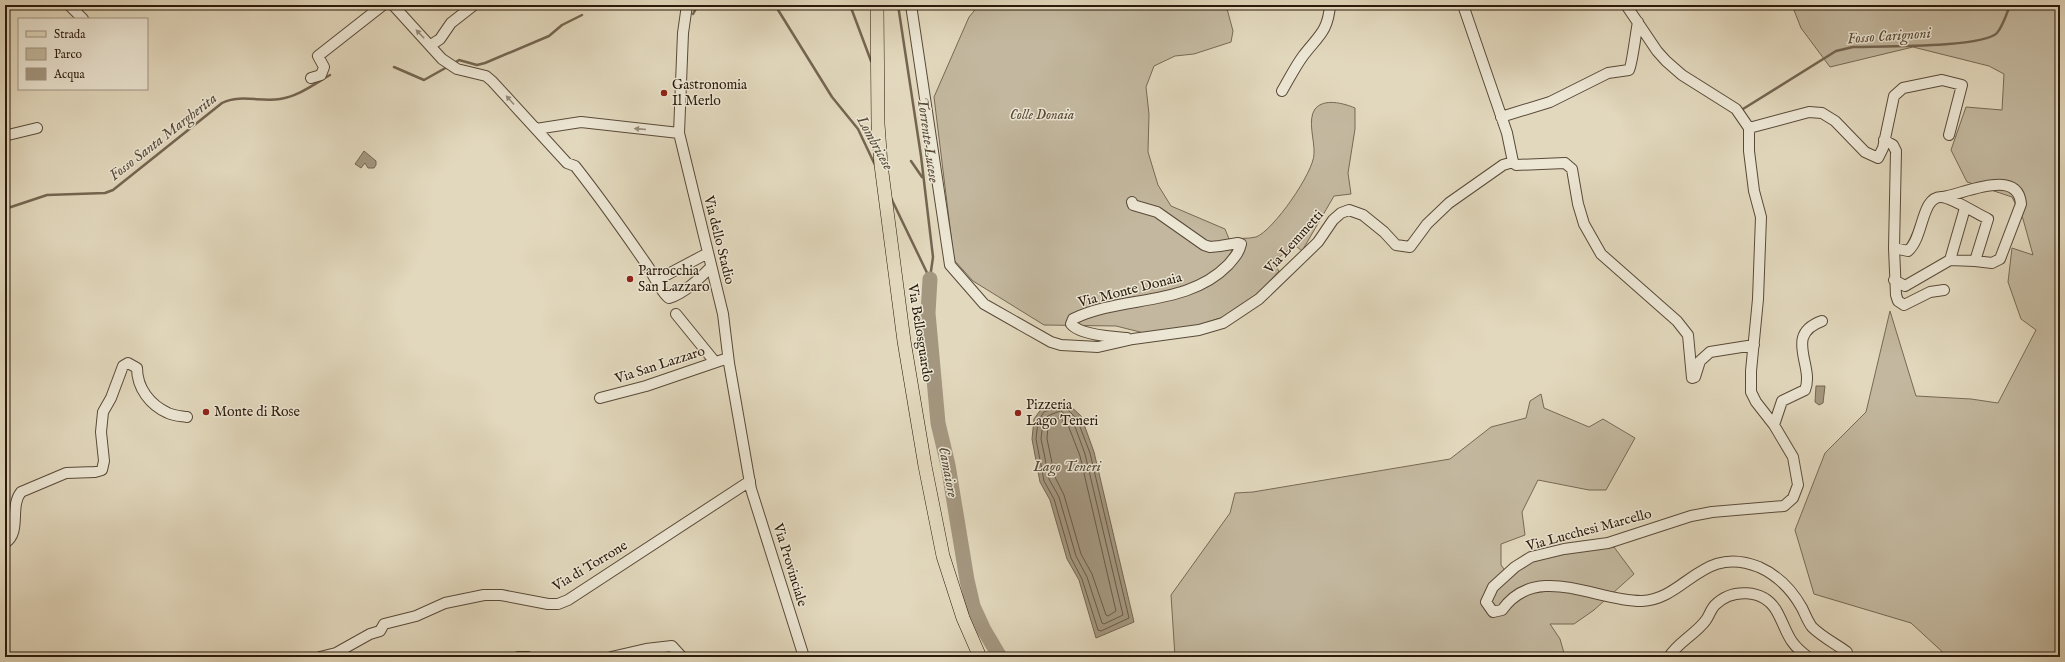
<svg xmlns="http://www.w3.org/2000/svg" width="2065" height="662" font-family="'IM FELL English',serif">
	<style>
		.green { fill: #c3b89f; stroke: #776955 }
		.water { fill: #a49780; stroke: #746551 }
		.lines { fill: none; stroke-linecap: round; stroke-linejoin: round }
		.shore { stroke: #685846; stroke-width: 1 }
		.stream { stroke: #746551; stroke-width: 2.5 }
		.river { stroke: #a49780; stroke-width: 15 }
		.minor-casing { stroke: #594a38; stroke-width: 12 }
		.major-casing { stroke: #2b1a0b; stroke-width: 14 }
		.minor { stroke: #ece6d4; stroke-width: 10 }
		.major { stroke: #e2d8bd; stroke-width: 13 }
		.oneway { fill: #958a7a }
		.poi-dot { fill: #8f2418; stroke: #ece6d4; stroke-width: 1.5 }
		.labels { text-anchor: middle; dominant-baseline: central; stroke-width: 3; stroke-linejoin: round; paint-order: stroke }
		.poi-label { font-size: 14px; fill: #2b1a0b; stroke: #ece6d4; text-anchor: start }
		.park-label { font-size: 14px; font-style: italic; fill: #594937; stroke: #ece6d4 }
		.street-label { font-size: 14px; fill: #2b1a0b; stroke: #ece6d4 }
		.water-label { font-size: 15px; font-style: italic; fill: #5b4c3a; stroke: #ece6d4 }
	</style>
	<rect width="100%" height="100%" fill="#e2d8bd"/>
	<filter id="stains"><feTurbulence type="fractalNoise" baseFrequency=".005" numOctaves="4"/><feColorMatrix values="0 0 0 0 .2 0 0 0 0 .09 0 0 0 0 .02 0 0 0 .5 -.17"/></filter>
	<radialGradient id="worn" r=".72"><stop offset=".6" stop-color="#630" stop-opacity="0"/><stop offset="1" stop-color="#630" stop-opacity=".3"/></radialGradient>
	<path class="green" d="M979 5H1226L1233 31 1231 42 1194 54 1175 56 1154 66 1146 87 1149 114 1148 152 1158 185 1171 206 1225 229 1229 239C1237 238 1248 239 1256 237 1273 231 1314 172 1314 154 1315 141 1307 120 1315 109 1324 98 1343 103 1355 108V129L1348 173 1351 194 1334 196 1302 251 1295 245 1273 262 1279 271 1259 293 1226 316 1199 325 1148 334 1116 326 1044 325 973 281 954 260 934 97 969 17Z
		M1792 5H2060V657H1948L1911 623 1814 594 1795 530 1825 453 1866 412 1890 311 1916 396 1971 399 1998 403 2036 330 2021 319 2008 282 2012 248 2033 255 2023 219 2012 197 1967 182 1951 150 1966 107 2002 110 2004 74 1989 66 1913 47 1830 67 1801 28Z
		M1541 394 1544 408 1589 427 1603 419 1635 438 1606 490H1589L1538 480 1522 512 1525 535 1501 544V565L1511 578 1532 558 1614 547 1634 574 1594 610 1574 624H1550L1560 639 1564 653 1554 657H1175L1171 595 1230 513 1235 493 1253 492 1450 459 1491 427 1526 418 1530 401Z"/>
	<path class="water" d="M364 151 376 161V165L374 168H368L365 163 361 168 355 164Z
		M1816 386H1825L1823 403 1819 405 1815 402Z
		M1064 400 1081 416 1094 452 1134 622 1096 638 1079 580 1067 559 1050 500 1040 482 1032 439 1034 419 1042 408Z"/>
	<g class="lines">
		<path class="shore" d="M1064 406 1077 419 1090 453 1129 618 1101 631 1098 630 1082 579 1071 558 1054 499 1044 481 1036 439 1038 421 1044 412Z
			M1061 411 1073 421 1085 454 1123 615 1104 624 1102 623 1087 577 1076 556 1059 497 1049 479 1044 453 1041 439 1043 422 1048 416Z
			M1060 418 1068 425 1080 456 1116 611 1108 616 1106 615 1092 574 1081 554 1064 495 1055 477 1047 439 1048 425 1051 421Z"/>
		<path class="stream" d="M775 5 832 97 858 129 875 165
			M850 5 871 61
			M898 5 921 156 933 257 930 278
			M693 14 698 5
			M453 64 459 60 477 65 485 63 549 36 562 25 582 15
			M394 67 424 80 449 66
			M1743 109 1836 51 1853 47C1878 46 1983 48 1997 33 2003 26 2007 13 2010 5
			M911 161 922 177
			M891 198 930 279
			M5 209 47 195 105 193 113 190 222 103C240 94 260 102 280 99 299 96 314 84 330 75"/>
		<path class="river" d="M930 279 928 313 938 423 948 465 967 580 973 606 984 630 1000 657"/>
		<defs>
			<path id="minor" d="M69 5 83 19
				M393 5 442 59 457 69 486 76 492 81 567 163 575 166C601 199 625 233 649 268 653 275 663 295 669 298 685 293 700 278 711 267
				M687 5 683 33 679 133 723 314 729 363 751 489 804 657
				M911 5 950 265 984 304 1051 342 1061 345 1098 347 1133 339 1199 330 1223 323 1259 299 1318 242 1333 220 1341 213 1349 210 1363 215 1384 232 1396 245 1410 247 1427 224 1449 203 1503 165 1513 162 1507 133 1463 5
				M1626 5 1657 51 1666 61 1682 75 1736 109 1749 128V151L1754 191 1761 217 1758 299 1751 371V392L1756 402 1774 425 1793 457 1798 485 1793 498 1784 506 1712 512 1691 516 1608 543 1564 549 1531 557 1515 567 1493 587 1486 602 1493 612 1502 610C1537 561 1597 602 1642 601 1686 599 1702 544 1759 567 1779 576 1792 590 1802 608 1805 614 1808 622 1812 627 1822 637 1836 644 1847 652V657
				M431 45 440 39 451 23 474 5
				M311 78 321 75 324 67 318 56 383 5
				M1282 91C1289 79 1295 67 1303 56 1318 36 1328 32 1330 5
				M1501 117 1550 102 1608 73 1629 70C1632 66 1636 31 1638 22
				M1749 128 1809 112 1822 113 1835 121 1865 152 1878 158 1883 148 1894 96 1903 88 1942 80 1962 85 1949 135
				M536 129 581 122 679 133
				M5 133 8 135 37 128
				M1884 140 1893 145 1896 151 1894 248 1896 295 1898 301 1904 305 1930 292 1944 290
				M1513 162 1516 165 1565 163 1572 169 1578 204 1584 224 1601 254 1677 321 1688 335 1692 378 1695 377 1700 361 1710 352 1754 345
				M1943 197C1966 193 2018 168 2021 204L2000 259 1992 263 1975 261
				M1894 248 1908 251C1924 237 1921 197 1941 197 1951 197 1977 214 1988 219L1975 261 1950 260 1905 286 1894 280
				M1950 260 1965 208
				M657 280 708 253
				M676 314 715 362
				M1127 338C1113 337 1080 335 1071 324L1073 319C1122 295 1187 307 1228 265 1234 258 1239 253 1241 244L1238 243 1220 246 1210 247 1204 245 1157 212 1133 205 1132 202
				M600 398 646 386 728 358
				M1774 425 1782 401 1805 390C1815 366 1783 335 1822 321
				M5 543C22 532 9 507 21 492L66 473 95 472 102 470 104 461 101 432 103 412 111 398 123 366 128 363 137 368C137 388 150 405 168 413 174 416 181 416 187 417
				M320 657 336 653 370 634 380 631 384 624 416 616 445 603 484 595H501L548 604H558L568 600 750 481
				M518 657H528
				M611 657 646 649 672 646 682 657
				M1669 657C1677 643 1696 634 1706 620 1709 616 1711 609 1715 605 1732 588 1763 589 1776 610 1788 631 1786 641 1808 657"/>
			<path id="major" d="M877 5 878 124 881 165 904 341 925 466 943 556 963 618 980 657"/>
		</defs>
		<use href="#minor" class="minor-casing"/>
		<use href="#major" class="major-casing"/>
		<use href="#minor" class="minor"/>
		<use href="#major" class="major"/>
	</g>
	<defs><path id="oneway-solid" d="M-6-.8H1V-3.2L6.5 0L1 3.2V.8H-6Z"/></defs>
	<g class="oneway">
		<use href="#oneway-solid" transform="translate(420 34) rotate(-134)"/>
		<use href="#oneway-solid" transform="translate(510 100) rotate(-132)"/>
		<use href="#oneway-solid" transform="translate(640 129) rotate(-175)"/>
	</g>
	<g class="poi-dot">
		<circle cx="664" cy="93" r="4"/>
		<circle cx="630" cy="279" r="4"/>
		<circle cx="206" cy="412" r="4"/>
		<circle cx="1018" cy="413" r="4"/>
	</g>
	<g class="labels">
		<g class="poi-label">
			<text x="672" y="85">Gastronomia<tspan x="672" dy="16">Il Merlo</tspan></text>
			<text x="638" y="271">Parrocchia<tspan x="638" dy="16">San Lazzaro</tspan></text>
			<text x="1026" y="405">Pizzeria<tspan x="1026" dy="16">Lago Teneri</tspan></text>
			<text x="214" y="412">Monte di Rose</text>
		</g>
		<g class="park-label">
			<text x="1042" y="115">Colle Donaia</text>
		</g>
		<g class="street-label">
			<text transform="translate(719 240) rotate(76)">Via dello Stadio</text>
			<text transform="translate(1294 242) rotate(-48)">Via Lemmetti</text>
			<text transform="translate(1130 290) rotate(-14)">Via Monte Donaia</text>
			<text transform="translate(920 333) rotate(81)">Via Bellosguardo</text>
			<text transform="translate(660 365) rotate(-18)">Via San Lazzaro</text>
			<text transform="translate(1589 530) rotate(-15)">Via Lucchesi Marcello</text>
			<text transform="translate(790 565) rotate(73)">Via Provinciale</text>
			<text transform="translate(590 566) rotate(-31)">Via di Torrone</text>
		</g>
		<g class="water-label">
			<text transform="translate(1889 36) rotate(-4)">Fosso Carignoni</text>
			<text transform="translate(163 137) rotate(-38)">Fosso Santa Margherita</text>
			<text transform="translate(928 140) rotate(82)">Torrente Lucese</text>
			<text transform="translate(875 143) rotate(61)">Lombricese</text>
			<text x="1067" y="466">Lago Teneri</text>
			<text transform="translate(948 472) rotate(79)">Camaiore</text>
		</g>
	</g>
	<rect width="2065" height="662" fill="none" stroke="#e2d8bd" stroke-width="20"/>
	<rect x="6" y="6" width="2053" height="650" fill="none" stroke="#2b1a0b" stroke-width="2"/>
	<rect x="10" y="10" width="2045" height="642" fill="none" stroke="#2b1a0b"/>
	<rect x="18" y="18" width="130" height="72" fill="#ece6d4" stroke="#9f9484"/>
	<rect x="26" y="31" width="20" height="6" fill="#e2d8bd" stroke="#9f9484"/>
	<text x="54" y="38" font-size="12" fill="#2b1a0b">Strada</text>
	<rect x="26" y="48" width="20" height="12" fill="#c3b89f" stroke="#9f9484"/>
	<text x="54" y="58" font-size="12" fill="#2b1a0b">Parco</text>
	<rect x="26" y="68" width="20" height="12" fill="#a49780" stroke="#9f9484"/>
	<text x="54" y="78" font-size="12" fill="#2b1a0b">Acqua</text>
	<rect width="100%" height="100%" filter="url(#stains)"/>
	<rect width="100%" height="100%" fill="url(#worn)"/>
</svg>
